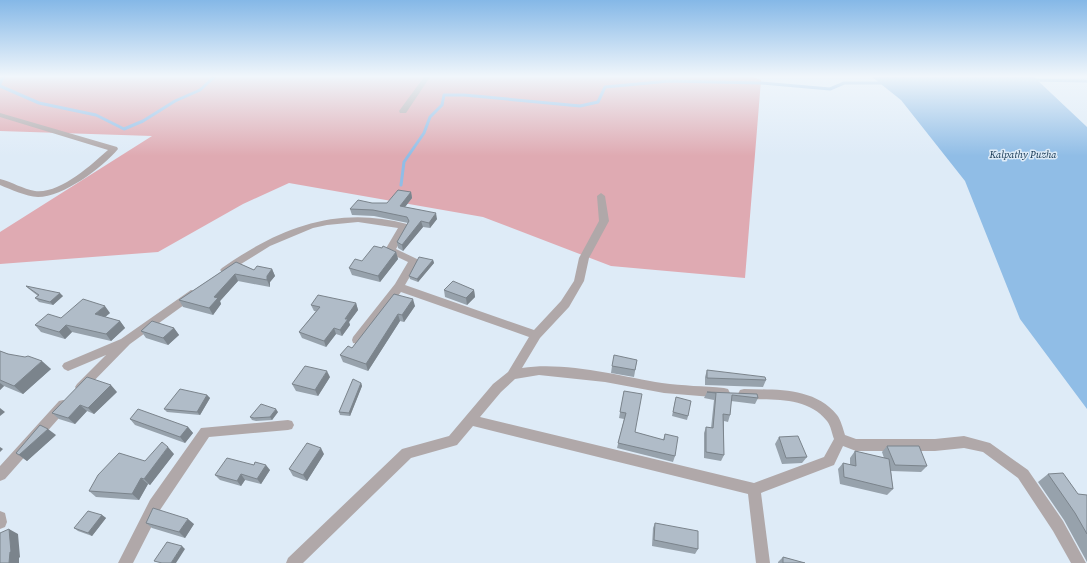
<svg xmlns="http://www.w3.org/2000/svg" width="1087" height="563" font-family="'Source Serif 4',serif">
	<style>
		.green { fill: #dfaab2 }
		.water { fill: #90bde6 }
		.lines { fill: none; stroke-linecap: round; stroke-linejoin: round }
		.stream { stroke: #90bde6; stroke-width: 3 }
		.minor { fill: #b0a8a9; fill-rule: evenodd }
		.wall { fill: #97a2ac }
		.shaded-wall { fill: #7b848c }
		.building { fill: #b0bcc8; stroke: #7b848c }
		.labels { text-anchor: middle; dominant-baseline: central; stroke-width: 3; stroke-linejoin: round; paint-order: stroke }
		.far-water-label { font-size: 10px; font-style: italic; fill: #10324e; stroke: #deebf7 }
	</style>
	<rect width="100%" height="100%" fill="#deebf7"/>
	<path class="green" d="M0 77H753L761 80 745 278 611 266 483 217 289 183 243 204 158 252 0 264V232L152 136 0 131Z"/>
	<path class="water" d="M872 77H1034L1087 127V409L1020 319 965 181 901 100Z"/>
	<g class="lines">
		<path class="stream" d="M1031 80 1087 81
			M0 84 3 77
			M0 86 39 103 96 115 124 129 143 121 175 101 200 90 214 77
			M401 185 404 162 424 133 430 117 442 105 444 95H464L580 106 598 102 605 87 669 81 761 83 830 89 844 83H883"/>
		<path class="minor" d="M424 77H430L406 113H400L399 111Z
			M0 113 117 147 118 149C102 168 63 197 38 197 25 196 12 190 0 185V179C12 182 23 189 35 191 60 194 91 165 108 150L0 117Z
			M601 193 605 196 609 221 589 258 584 281 569 307 540 338 522 368C564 361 620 376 662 383 683 386 704 386 724 388L728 389 730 393 728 397 724 398 664 393 605 382 539 375 515 379 501 392 480 417 754 483 824 457 834 439C832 434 831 426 827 421 807 396 773 400 744 399L740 398 738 394 740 390 744 389C776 390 814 387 837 415 841 420 843 429 845 435L856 439H935L964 436 990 443 1028 470 1063 521 1086 563H1071L1053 531 1018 478 983 452 964 448 935 451H856L843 446 834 465 761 493 770 563H756L748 494 473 426 457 445 411 458 303 563H286L288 558 402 449 449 436 493 384 508 372 529 337 401 292 361 343 357 344 353 343 352 340 353 337 395 284 408 262 387 252 385 250 398 228 358 222 327 225 313 228 270 246 228 272H222L220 270 222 268C279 228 337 205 407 224L409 226 396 249 417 259 419 261 405 285 534 330 561 301 574 281 579 258 599 221 597 196Z
			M191 290 195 291 196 294 195 297 130 344 85 390 81 392 77 390 75 387 77 384 106 355 68 371 64 369 62 366 64 363 121 339Z
			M63 400 67 401 69 405 67 409 5 479 0 481V466L59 401Z
			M288 420 292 421 294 425 292 429 288 430 209 437 160 510 133 563H118L150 500 201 428Z
			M0 511 5 513 7 522 5 527 0 529Z"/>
	</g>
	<path class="wall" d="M411 192 412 198 405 207 437 219 430 228 423 227 403 251 398 248 397 242 408 223 374 216 352 215 350 209 372 203H387Z
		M396 252 398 259 380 282 352 275 349 268 362 261Z
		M433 260 434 263 418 282 410 279 409 276Z
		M236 262 254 270 272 269 275 276 270 282V287L238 281 220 301 221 304 213 315 183 307 179 300Z
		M26 286 63 296 53 305 39 302 35 298 38 296 29 289Z
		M444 290H474L475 297 467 305 445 297Z
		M394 294 415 306 404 322 400 321 368 371 343 362 340 355 352 348Z
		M356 303 358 310 349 322 350 325 342 336 336 334 326 347 302 338 299 332 316 311H314L311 305Z
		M110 313 105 317 120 321 125 328 111 341 72 332 65 339 41 332 35 325 61 318Z
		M174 328 179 335 168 345 146 338 141 331Z
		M0 351 51 369 23 394 4 386 0 390Z
		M637 360 634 377 611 373 612 366Z
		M707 370 766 380 763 387 705 385V377Z
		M330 377 318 396 296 391 292 384Z
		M361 383 362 386 350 416 340 415 339 412Z
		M624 391 635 432 663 440 665 434 675 456 673 462 617 448 624 419 619 418Z
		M117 392 94 414 87 411 75 424 59 419 52 413Z
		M707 392 758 398 755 404 731 401 730 415 728 422 724 421V455L721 461 704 458V433L706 427 711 428 714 400 704 398Z
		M207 395 210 398 200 415 167 412 164 409Z
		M675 401 688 416 687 420 672 416Z
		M278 412 272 420 256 421 252 420 250 417Z
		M130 419 188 427 193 433 185 443 135 425Z
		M56 435 27 461 16 453Z
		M779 437 807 457 802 463 782 464 775 444Z
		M887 446 927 466 921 472 891 471 893 489 887 495 840 484 838 469 843 463 850 465V458L855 451 884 458 882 452Z
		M174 454 150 485 148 484 139 500 96 497 89 491 145 461Z
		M324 454 307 481 293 476 289 469Z
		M254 465 270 470 261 484 245 480 241 486 220 480 215 475Z
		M1048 474 1078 494 1087 495V562L1064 520 1038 482Z
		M102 515 106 518 92 536 78 531 74 528Z
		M146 523 194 524 185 538 152 528Z
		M655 523 698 549 695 554 652 546 653 528Z
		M783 557 805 563H778V562Z"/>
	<path class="shaded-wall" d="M411 192 412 198 401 212 400 206Z
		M436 213 437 219 430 228 429 223Z
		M421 221 423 227 403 251 402 245Z
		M396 252 398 259 380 282 378 276Z
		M433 260 434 263 418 282 417 279Z
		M272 269 275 276 270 282V287L267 280V276Z
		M235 274 238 281 220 301 221 304 213 315 209 308 214 297Z
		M474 290 475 297 467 305 466 298Z
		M60 293 63 296 53 305 50 302Z
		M413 299 415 306 404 322 402 315Z
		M356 303 358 310 349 322 350 325 342 336 340 330 345 319Z
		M105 306 110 313 100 321 95 314Z
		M398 314 400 321 368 371 366 364Z
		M120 321 125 328 111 341 106 334Z
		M66 325 72 332 65 339 59 332Z
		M174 328 179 335 168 345 163 338Z
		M334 328 336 334 326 347 324 341Z
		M42 361 51 369 23 394 14 386Z
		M327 371 330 377 318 396 315 390Z
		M0 383 4 386 0 390Z
		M361 383 362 386 350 416 349 413Z
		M111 385 117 392 94 414 88 408Z
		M207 395 210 398 200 415 197 412Z
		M80 405 87 411 75 424 68 418Z
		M0 408 5 412 0 416Z
		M276 409 278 412 272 420 270 417Z
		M188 427 193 433 185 443 180 437Z
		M48 429 56 435 27 461 19 455Z
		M0 447 3 449 0 452Z
		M168 447 174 454 150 485 144 479Z
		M321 448 324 454 307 481 303 475Z
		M266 465 270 470 261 484 257 479Z
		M241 474 245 480 241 486 237 481Z
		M141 478 148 484 139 500 132 494Z
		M102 515 106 518 92 536 88 533Z
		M188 519 194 524 185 538 179 532Z
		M9 529 18 534 20 557 19 558V563H9Z
		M182 546 185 549 176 563H171Z"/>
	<path class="building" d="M398 190 411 192 400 206 436 213 429 223 421 221 402 245 397 242 409 221 407 217 373 210 350 209 358 200 372 203H387Z
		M374 246 382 248 383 246 396 252 378 276 349 268 355 259 362 261Z
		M419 257 433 260 417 279 409 276Z
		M236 262 254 270 257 266 272 269 267 276V280L235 274 214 297 218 298 209 308 179 300Z
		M453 281 474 290 466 298 444 290Z
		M26 286 60 293 50 302 35 298 39 295Z
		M394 294 413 299 402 315 398 314 366 364 340 355 348 346 352 348Z
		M318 295 356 303 345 319H348L340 330 334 328 324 341 299 332 320 307 311 305Z
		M83 299 105 306 95 314 120 321 106 334 66 325 59 332 35 325 48 314 61 318Z
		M152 321 174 328 163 338 141 331Z
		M0 351 8 354 25 357 28 356 42 361 14 386 0 380Z
		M614 355 637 360 635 370 612 366Z
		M305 366 327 371 315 390 292 384Z
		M707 370 765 377 766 380 707 378Z
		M87 377 111 385 88 408 80 405 68 418 52 413Z
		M353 379 361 383 349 413 339 412Z
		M180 389 207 395 197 412 164 409Z
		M624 391 642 394 635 432 664 440 665 434 678 437 675 456 618 443 626 413 620 412Z
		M707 392 757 394 758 398 732 395 730 415 723 414 724 455 706 452V427L713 428 716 393Z
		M676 397 691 401 688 416 673 412Z
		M261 404 276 409 270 417 254 418 250 417Z
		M138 409 188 427 180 437 130 419Z
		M40 425 48 429 19 455 16 453Z
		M798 436 807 457 786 458 779 437Z
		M162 442 168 447 144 479 141 478 132 494 89 491 98 475 119 453 145 461Z
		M307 443 321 448 303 475 289 469Z
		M887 446H919L927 466 895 465Z
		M855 451 889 459 893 489 844 477 843 463 856 466Z
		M227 458 254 465 255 462 266 465 257 479 241 474 237 481 215 475Z
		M1063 473 1078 494 1087 495V534L1075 513 1048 474Z
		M153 508 188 519 179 532 146 523Z
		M88 511 102 515 88 533 74 528Z
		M655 523 698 531V549L654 540Z
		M9 529 11 552H10L9 563H0V533Z
		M167 542 182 546 171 563H162L154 561Z
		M783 557 805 563H783Z"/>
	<linearGradient id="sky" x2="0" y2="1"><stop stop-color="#85b8e7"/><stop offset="0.49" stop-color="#f0f6fb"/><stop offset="1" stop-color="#f0f6fb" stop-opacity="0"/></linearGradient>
	<rect width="1087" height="156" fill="url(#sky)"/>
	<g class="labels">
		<g class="far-water-label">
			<text x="1023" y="154">Kalpathy Puzha</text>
		</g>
	</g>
</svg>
